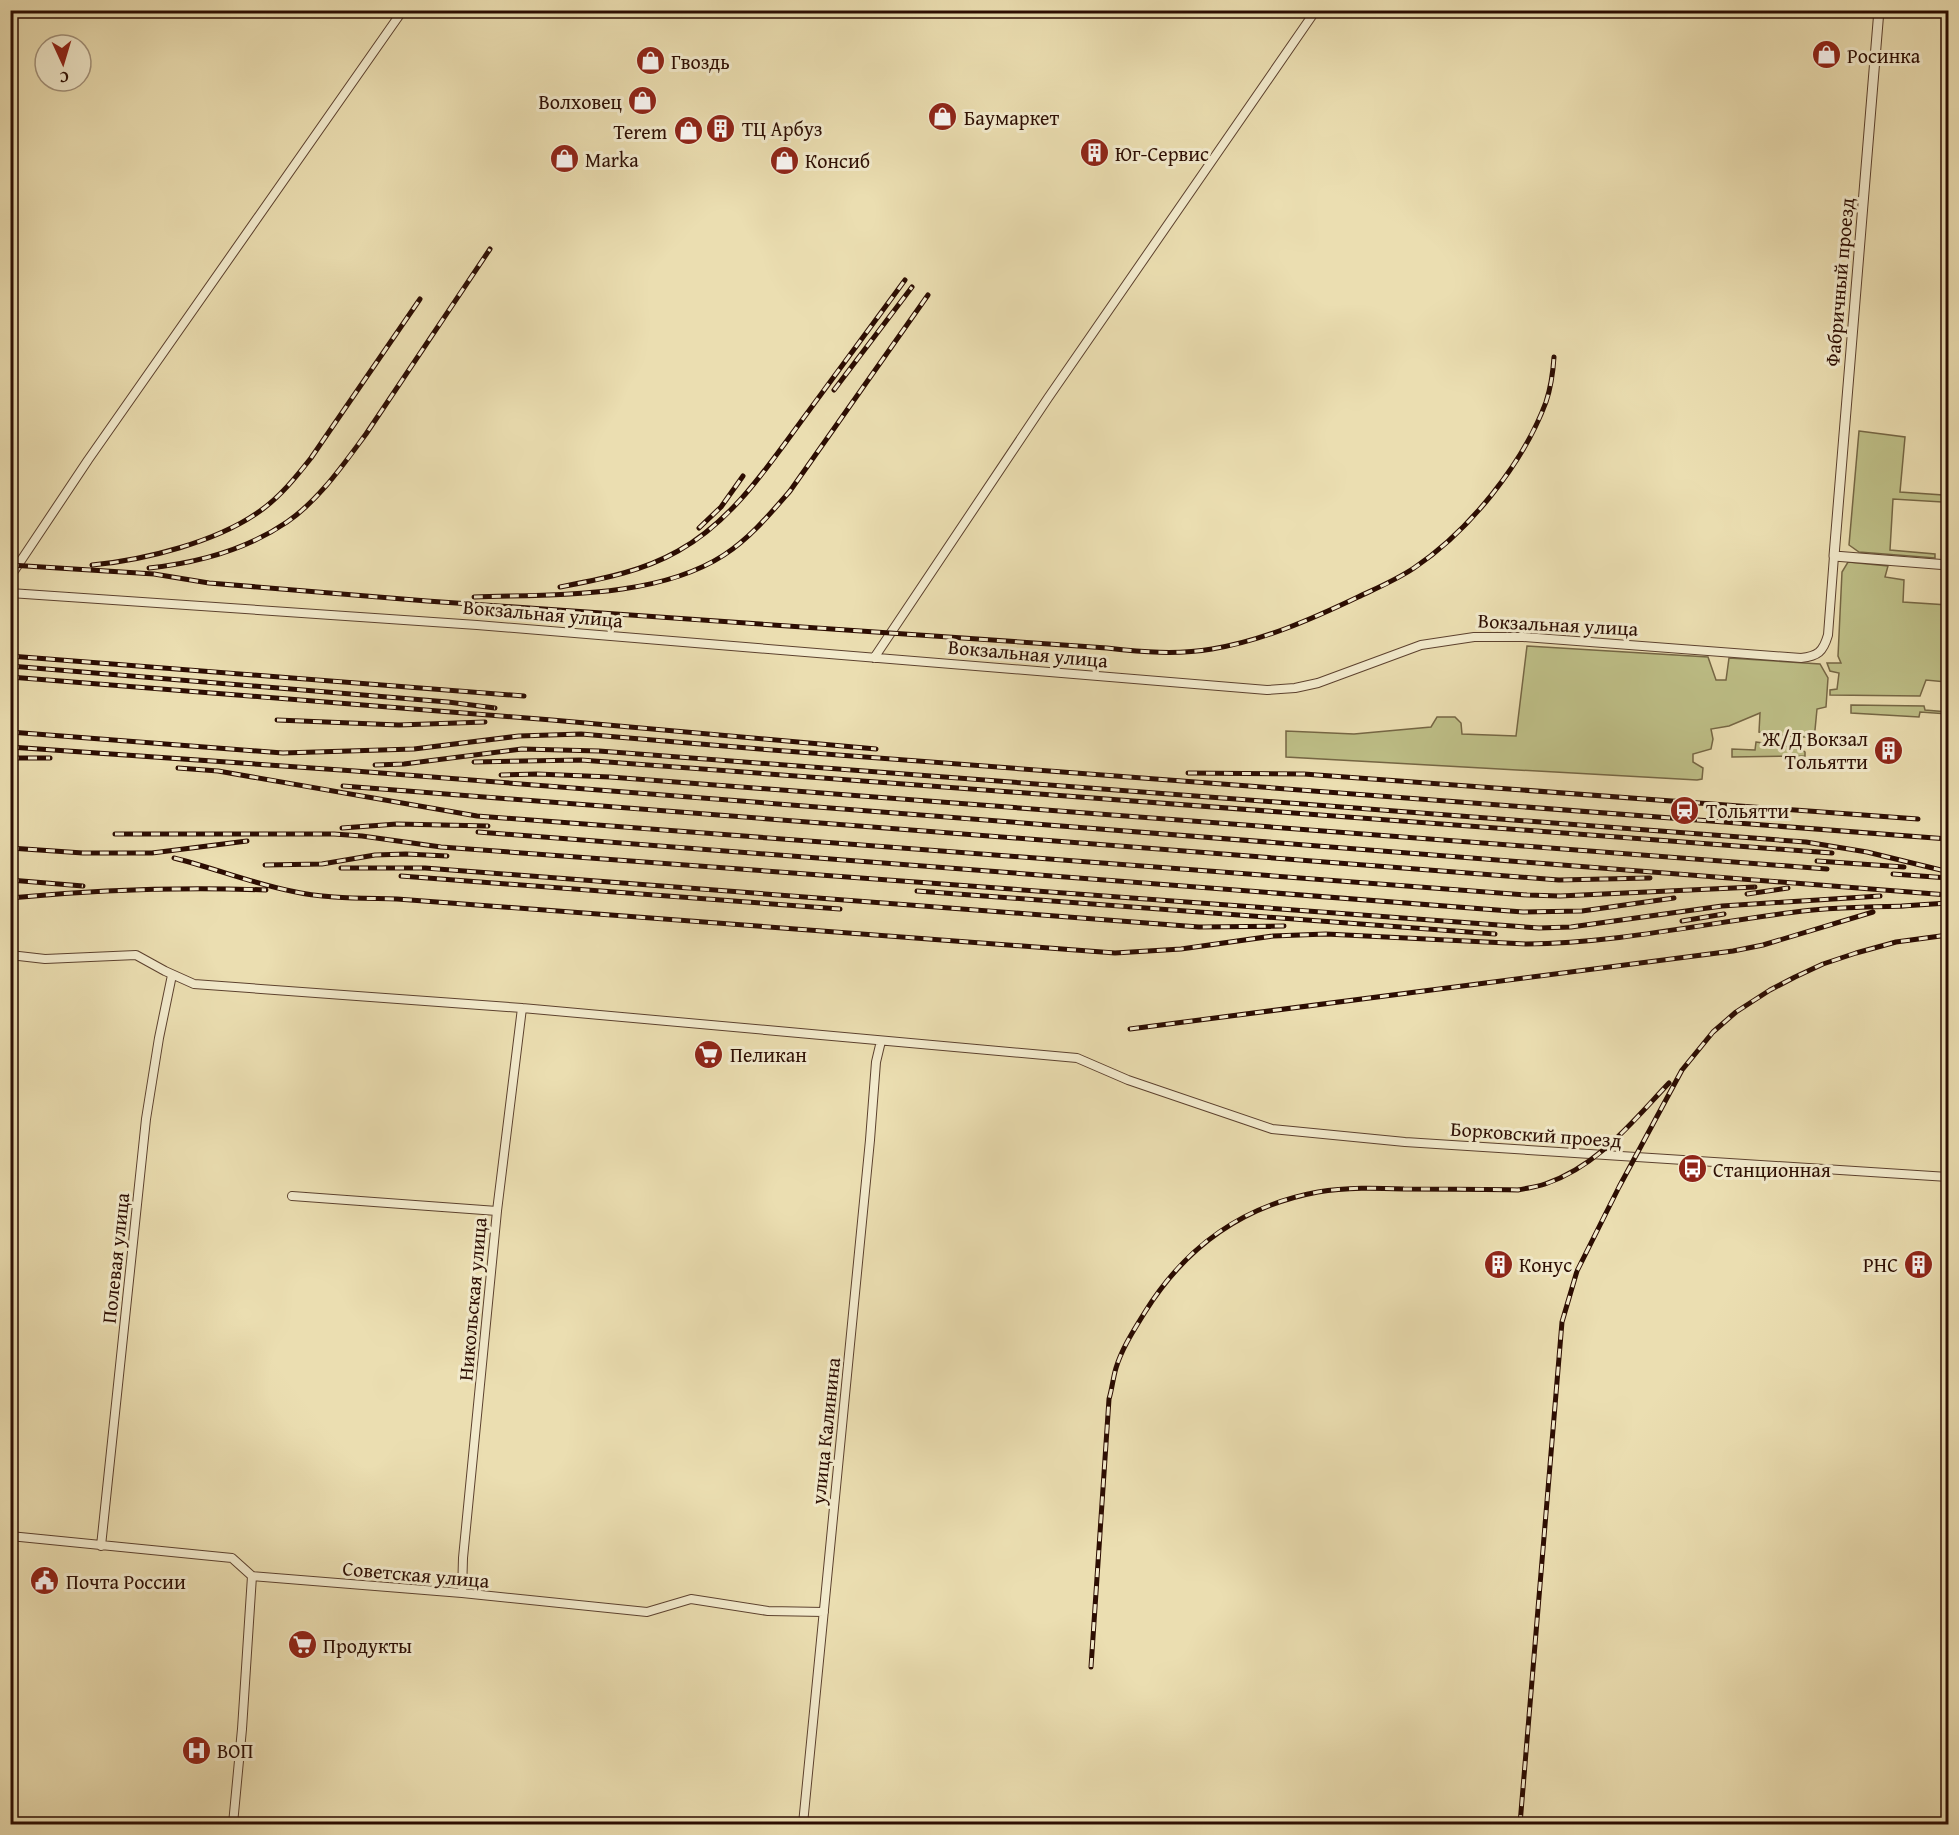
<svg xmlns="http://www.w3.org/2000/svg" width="1959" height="1835" font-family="'Gentium Book Plus',serif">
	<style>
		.green { fill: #bebf87; stroke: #756644; stroke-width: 1.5 }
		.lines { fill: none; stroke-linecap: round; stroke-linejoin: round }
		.minor-casing { stroke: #5c412e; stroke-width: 10 }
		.tertiary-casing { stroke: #5c412e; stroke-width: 11 }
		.minor { stroke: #f2eacc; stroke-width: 8 }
		.tertiary { stroke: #f2eacc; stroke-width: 9 }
		.rail-casing { stroke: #2c0d02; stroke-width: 5 }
		.rail { stroke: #f2eacc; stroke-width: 3; stroke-dasharray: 9; stroke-linecap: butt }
		.labels { text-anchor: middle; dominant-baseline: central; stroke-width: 6; stroke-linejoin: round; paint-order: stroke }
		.poi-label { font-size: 20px; fill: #2c0d02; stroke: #f2eacc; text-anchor: start }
		.street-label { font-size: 20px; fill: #2c0d02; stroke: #f2eacc }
	</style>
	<rect width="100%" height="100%" fill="#ebdeb1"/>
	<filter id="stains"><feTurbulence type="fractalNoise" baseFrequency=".00333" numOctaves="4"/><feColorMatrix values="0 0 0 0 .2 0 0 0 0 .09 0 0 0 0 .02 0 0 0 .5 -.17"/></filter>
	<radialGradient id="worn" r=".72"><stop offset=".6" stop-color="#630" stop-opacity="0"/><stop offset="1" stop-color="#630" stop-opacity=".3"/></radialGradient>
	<path class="green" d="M1859 431 1905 437 1900 492 1943 495 1942 502 1893 499 1890 550 1935 554V558L1859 552 1849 545Z
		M1848 562 1888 566 1885 577 1904 580 1903 602 1948 605 1946 682 1926 680 1920 696 1830 695V690L1837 689 1839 673 1830 671 1827 663H1841L1838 656 1842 572Z
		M1527 646 1708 657 1716 680H1726L1729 658 1820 664 1828 678 1826 707 1817 709 1815 730 1809 737H1796L1759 732 1760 713 1729 726 1711 729 1713 739 1711 749 1693 754V762L1703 768 1702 779 1697 780 1286 757V731L1354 734 1431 727 1437 717H1455L1461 723 1462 734 1516 736Z
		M1851 705 1924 706 1925 710 1948 712V714L1920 712 1919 717 1851 713Z
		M1756 742 1800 748 1805 752V756L1732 757V749L1755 750Z"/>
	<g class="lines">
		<defs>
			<path id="minor" d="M10 577 88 460 403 10
				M10 593 477 625 1267 690 1295 688 1318 683 1421 645 1474 637H1523L1801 658C1818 656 1823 652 1828 635L1834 556
				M874 658 1048 398 1316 10
				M10 955 45 959 136 955 165 971 194 984 522 1008 1077 1058 1128 1080 1272 1129 1405 1142 1948 1177
				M292 1196 497 1211
				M10 1536 232 1558 252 1576 462 1593 647 1612 691 1599 768 1611 824 1612
				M101 1546 146 1119 159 1038 172 975
				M462 1593 463 1558 497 1211 522 1008
				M233 1824 242 1729 252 1576
				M803 1824 870 1140 876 1062 881 1041"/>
			<path id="tertiary" d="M1879 10 1834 556 1948 565"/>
		</defs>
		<use href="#minor" class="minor-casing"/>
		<use href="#tertiary" class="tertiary-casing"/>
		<use href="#minor" class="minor"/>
		<use href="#tertiary" class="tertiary"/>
		<defs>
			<path id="rail" d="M834 390 912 287
				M699 528 721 507 743 476
				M10 565 154 574 209 583 427 601 1107 648C1142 652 1177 655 1212 649 1262 641 1312 619 1358 597 1377 588 1396 580 1414 568 1469 531 1523 464 1546 402 1551 387 1553 372 1554 357
				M92 565C145 560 217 542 260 511 280 497 296 477 311 458L420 299
				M149 568C197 563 246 550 287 522 319 500 343 465 366 434L490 249
				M560 587C601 579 641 572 678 551 734 520 770 463 808 412 840 368 873 324 905 280
				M474 597C553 594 656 599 724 555 750 538 770 514 790 491L928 295
				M10 656 524 696
				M10 666 448 702 495 708
				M10 677 552 720 876 749
				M277 720 399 725 485 722
				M10 732 283 753 414 749 519 736 581 734 760 749 1948 839
				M10 747 355 771 1948 895
				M10 758H50
				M474 762 581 760 1832 853
				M375 765 404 764 522 749 599 751 1806 842 1867 852 1945 871
				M178 768 218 771 477 816 1527 895 1560 896 1755 887
				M1188 773 1304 774 1918 819
				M501 775 537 774 610 777 1827 869
				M343 786 1559 880 1650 878
				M342 828 397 824 488 826
				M478 832 1523 912 1582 911 1674 898
				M115 834H334L362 836 441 847 1539 928 1571 927 1722 906 1880 896
				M10 848 83 853H152L247 841
				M174 858C214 868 251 883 291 891 326 899 361 898 397 899L1115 953 1181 949 1273 936 1326 934 1526 944C1620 943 1711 922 1803 911 1838 907 1873 907 1908 906
				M1817 861 1904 867
				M265 865 322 864 375 855 406 854 447 856
				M341 868H425L1199 927 1284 926
				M1893 874 1948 878
				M401 876 840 909
				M10 880 83 886
				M917 891 1495 934
				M1747 894 1788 888
				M10 898C95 890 181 887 266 890
				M1902 906 1948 903
				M1682 921 1724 914
				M1130 1029 1733 951 1763 945 1873 912
				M1091 1667 1109 1399C1112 1389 1113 1378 1116 1368 1122 1348 1134 1330 1145 1312 1186 1246 1242 1206 1318 1192 1347 1187 1376 1188 1404 1189 1442 1189 1480 1189 1518 1190 1527 1188 1537 1187 1545 1184 1598 1166 1632 1122 1669 1083
				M1520 1824 1562 1322 1577 1271 1619 1187 1682 1070 1713 1032 1736 1012 1770 990 1795 977 1823 964 1856 953 1896 942 1948 935"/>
		</defs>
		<use href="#rail" class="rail-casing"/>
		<use href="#rail" class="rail"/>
	</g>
	<defs>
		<symbol id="shop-disc" viewBox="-11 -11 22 22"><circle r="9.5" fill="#8f2418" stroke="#f2eacc"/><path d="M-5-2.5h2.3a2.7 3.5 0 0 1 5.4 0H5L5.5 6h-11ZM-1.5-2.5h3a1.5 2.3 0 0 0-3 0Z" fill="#fff"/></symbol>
		<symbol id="building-disc" viewBox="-11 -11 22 22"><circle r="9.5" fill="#8f2418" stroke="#f2eacc"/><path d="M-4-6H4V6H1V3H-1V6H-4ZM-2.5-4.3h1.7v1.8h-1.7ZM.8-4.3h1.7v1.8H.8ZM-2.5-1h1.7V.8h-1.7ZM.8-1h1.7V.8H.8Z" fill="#fff"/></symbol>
		<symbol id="station-disc" viewBox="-11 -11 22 22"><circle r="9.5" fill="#8f2418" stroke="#f2eacc"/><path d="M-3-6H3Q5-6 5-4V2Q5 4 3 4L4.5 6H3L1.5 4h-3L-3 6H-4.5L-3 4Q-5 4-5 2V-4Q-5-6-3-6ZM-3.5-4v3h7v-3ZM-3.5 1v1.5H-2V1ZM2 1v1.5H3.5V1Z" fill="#fff"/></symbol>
		<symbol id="supermarket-disc" viewBox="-11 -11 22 22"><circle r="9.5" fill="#8f2418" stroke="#f2eacc"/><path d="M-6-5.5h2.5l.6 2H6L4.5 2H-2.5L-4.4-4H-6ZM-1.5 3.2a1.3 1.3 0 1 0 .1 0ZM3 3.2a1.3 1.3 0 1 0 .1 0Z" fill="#fff"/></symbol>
		<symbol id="bus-disc" viewBox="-11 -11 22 22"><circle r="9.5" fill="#8f2418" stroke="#f2eacc"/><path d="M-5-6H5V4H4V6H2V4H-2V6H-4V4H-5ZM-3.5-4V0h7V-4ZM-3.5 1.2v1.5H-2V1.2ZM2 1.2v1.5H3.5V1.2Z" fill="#fff"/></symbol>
		<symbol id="civic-disc" viewBox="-11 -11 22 22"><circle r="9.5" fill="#8f2418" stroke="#f2eacc"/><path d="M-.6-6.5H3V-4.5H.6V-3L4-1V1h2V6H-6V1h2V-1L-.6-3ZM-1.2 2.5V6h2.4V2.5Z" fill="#fff"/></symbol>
		<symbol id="hospital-disc" viewBox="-11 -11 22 22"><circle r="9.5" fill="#8f2418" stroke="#f2eacc"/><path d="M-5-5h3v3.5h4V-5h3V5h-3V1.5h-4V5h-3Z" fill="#fff"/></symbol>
	</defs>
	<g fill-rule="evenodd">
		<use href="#shop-disc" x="1810" y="38" width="33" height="33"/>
		<use href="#shop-disc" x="634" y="44" width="33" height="33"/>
		<use href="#shop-disc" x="626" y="84" width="33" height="33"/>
		<use href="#shop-disc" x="926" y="100" width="33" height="33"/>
		<use href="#building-disc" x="704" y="112" width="33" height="33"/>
		<use href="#shop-disc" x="672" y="114" width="33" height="33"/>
		<use href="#building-disc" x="1078" y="136" width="33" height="33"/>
		<use href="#shop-disc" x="548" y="142" width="33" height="33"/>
		<use href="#shop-disc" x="768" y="144" width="33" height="33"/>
		<use href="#building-disc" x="1872" y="734" width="33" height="33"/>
		<use href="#station-disc" x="1668" y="794" width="33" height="33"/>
		<use href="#supermarket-disc" x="692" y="1038" width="33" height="33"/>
		<use href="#bus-disc" x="1676" y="1152" width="33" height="33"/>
		<use href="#building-disc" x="1482" y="1248" width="33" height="33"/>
		<use href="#building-disc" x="1902" y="1248" width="33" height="33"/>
		<use href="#civic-disc" x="28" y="1564" width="33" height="33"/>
		<use href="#supermarket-disc" x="286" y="1628" width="33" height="33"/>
		<use href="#hospital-disc" x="180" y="1734" width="33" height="33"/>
	</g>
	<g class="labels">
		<g class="poi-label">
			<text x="1847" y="55">Росинка</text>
			<text x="671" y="61">Гвоздь</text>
			<text x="622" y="101" text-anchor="end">Волховец</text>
			<text x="964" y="117">Баумаркет</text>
			<text x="742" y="128">ТЦ Арбуз</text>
			<text x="667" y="131" text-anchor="end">Terem</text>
			<text x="1115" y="153">Юг-Сервис</text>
			<text x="585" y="159">Marka</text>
			<text x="805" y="160">Консиб</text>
			<text x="1868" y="738" text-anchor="end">Ж/Д Вокзал<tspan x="1868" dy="23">Тольятти</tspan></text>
			<text x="1706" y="810">Тольятти</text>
			<text x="730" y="1054">Пеликан</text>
			<text x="1713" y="1169">Станционная</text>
			<text x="1519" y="1264">Конус</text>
			<text x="1898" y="1264" text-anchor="end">РНС</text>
			<text x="66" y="1581">Почта России</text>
			<text x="323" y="1645">Продукты</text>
			<text x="217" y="1750">ВОП</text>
		</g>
		<g class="street-label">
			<text transform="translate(1839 282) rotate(-85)">Фабричный проезд</text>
			<text transform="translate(543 613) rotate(5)">Вокзальная улица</text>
			<text transform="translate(1558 624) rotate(3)">Вокзальная улица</text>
			<text transform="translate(1028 653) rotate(5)">Вокзальная улица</text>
			<text transform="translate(1536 1134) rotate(4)">Борковский проезд</text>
			<text transform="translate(115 1258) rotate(-84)">Полевая улица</text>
			<text transform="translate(472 1299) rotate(-85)">Никольская улица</text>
			<text transform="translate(825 1431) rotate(-84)">улица Калинина</text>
			<text transform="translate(416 1574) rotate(5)">Советская улица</text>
		</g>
	</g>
	<rect width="1959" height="1835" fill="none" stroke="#ebdeb1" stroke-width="36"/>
	<rect x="12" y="12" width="1935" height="1811" fill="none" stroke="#2c0d02" stroke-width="3"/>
	<rect x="18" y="18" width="1923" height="1799" fill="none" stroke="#2c0d02" stroke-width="1.5"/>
	<g transform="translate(63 63) rotate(176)"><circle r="28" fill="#f2eacc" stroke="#a3927b" stroke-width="1.5"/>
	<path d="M0-4.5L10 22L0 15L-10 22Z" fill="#8f2418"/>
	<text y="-9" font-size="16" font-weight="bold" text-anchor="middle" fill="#2c0d02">С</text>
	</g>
	<rect width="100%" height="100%" filter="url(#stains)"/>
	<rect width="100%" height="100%" fill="url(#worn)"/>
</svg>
